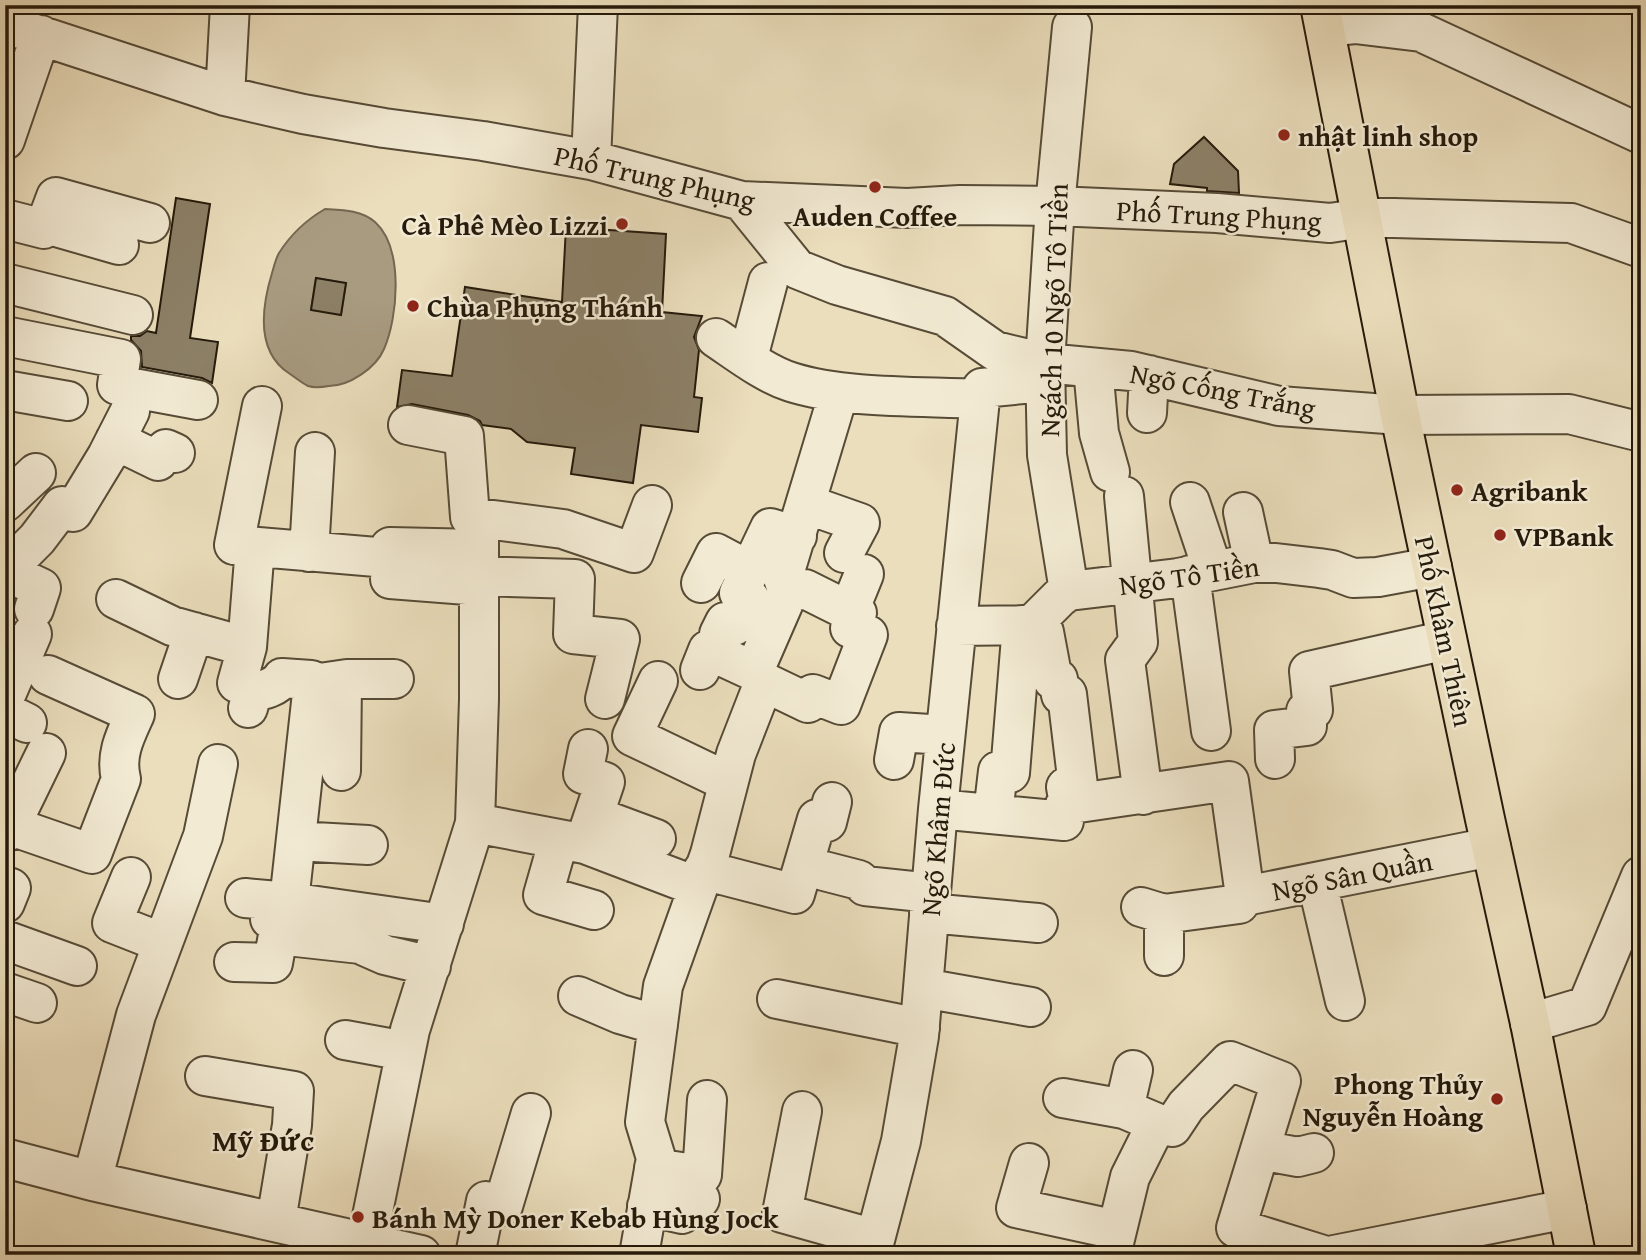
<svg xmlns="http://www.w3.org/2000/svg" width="1646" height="1260" font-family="'Gentium Book Plus',serif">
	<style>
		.water { fill: #a89b80; stroke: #746751; stroke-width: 2; fill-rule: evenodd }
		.building { fill: #8c8067; stroke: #251a0b; stroke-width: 2 }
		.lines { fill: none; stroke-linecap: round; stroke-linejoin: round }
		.minor-casing { stroke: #564b37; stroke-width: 42 }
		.major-casing { stroke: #251a0b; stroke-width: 42 }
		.minor { stroke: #f2ead3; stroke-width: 38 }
		.major { stroke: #ebdebc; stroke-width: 38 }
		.poi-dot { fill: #8f2418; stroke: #f2ead3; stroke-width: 2.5 }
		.labels { text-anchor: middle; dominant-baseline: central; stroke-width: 5; stroke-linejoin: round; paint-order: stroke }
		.poi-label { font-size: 28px; font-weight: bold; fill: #251a0b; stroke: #f2ead3; text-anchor: start }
		.street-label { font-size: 28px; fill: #251a0b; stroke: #f2ead3 }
		.neighbourhood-label { font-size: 30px; font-weight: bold; fill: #251a0b; stroke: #f2ead3 }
	</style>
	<rect width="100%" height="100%" fill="#ebdebc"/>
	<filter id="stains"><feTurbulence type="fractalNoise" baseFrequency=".00286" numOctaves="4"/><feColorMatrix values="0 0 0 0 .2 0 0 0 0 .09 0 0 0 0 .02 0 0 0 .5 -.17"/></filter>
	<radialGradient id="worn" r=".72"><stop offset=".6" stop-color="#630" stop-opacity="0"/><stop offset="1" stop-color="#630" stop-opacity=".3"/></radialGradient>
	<path class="water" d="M325 209C342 210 361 210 375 222 404 248 398 317 384 349 376 368 349 386 329 386 323 387 314 388 308 386 302 383 296 378 290 374 255 352 262 306 272 273 274 266 276 258 279 253 291 234 306 220 325 209ZM316 278 346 283 341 314 311 310Z"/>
	<path class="building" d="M1204 137 1238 171 1239 193 1207 191V188L1170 184 1174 164Z
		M176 198 210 204 190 338 218 342 212 383 202 378 142 367 141 351 131 340V336H140L147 331 156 333Z
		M566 227 666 234 662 312 702 316 694 337 699 350 694 397 702 398 698 432 641 425 633 483 571 474 575 448 527 442 511 429 482 425 480 421 468 415 412 404 397 407 402 370 452 376 465 287 562 302Z
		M316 278 346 283 341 315 311 310Z"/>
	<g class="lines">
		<defs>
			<path id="minor" d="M5 24 225 96 303 114 384 128 483 141 591 160 742 201 907 208 960 205 1055 206 1217 213 1330 223 1363 218H1394L1571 223 1641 248
				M1325 27 1355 24 1421 32 1641 134
				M225 96 230 5
				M5 140 41 35
				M591 160 598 5
				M742 201 797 269 837 285 945 316 995 351 1045 363 1131 371 1279 406 1400 415 1569 414 1641 432
				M5 219 44 229 56 197 150 223
				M46 224 119 245
				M5 283 133 315
				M5 336 121 359 117 385 198 400
				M716 338C740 354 764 373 791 382 844 399 923 396 980 399L982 388 1034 383 1045 363
				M746 358 749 354 768 282
				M1093 368 1099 433 1110 472
				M5 390 68 401
				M262 406 234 545 388 558 390 547 479 549
				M1147 413 1149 375
				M408 425 464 436 470 517 563 529 634 553 652 505
				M115 440 158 461 166 449 175 453
				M1124 496 1138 642 1125 660 1143 795
				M5 502 36 473
				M1190 502 1213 571
				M806 504 860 523 844 553
				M1243 512 1254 563
				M309 552 315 452
				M5 571 37 539 62 506 73 512 107 456 130 411
				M5 571 41 588 34 609
				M1190 575 1211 731
				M479 576 575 579 573 634 620 639 605 699
				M390 579 480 586
				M701 583 716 553 750 571
				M1069 591 1047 455 1045 363 1055 206 1072 27
				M788 593 805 589 849 611 864 574
				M116 599 172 626 247 647
				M1032 625 1044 632 1053 680 1058 679 1061 695 1067 694 1078 786 1066 787 1069 805
				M956 626 1032 625 1060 597 1069 591 1178 578 1254 563H1276L1319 568 1332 570 1353 578 1378 577 1432 567
				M719 634 725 622 734 626 750 599 739 593 770 528 797 536
				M700 670 708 650 749 669
				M178 679 194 632
				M394 679H347L313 684 289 902 444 924
				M658 681 632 736 728 782
				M764 682 808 703 813 694 841 705 868 635 850 628 857 613 849 609
				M237 683 247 647 255 547
				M5 697 32 634
				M248 708 253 690C263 692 277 686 282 678L311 680 313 684
				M5 712 27 723
				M1275 759 1274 730 1307 726 1306 711 1313 710 1309 671 1447 640
				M894 760 899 732 945 735
				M341 771 342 680
				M938 809 1064 821 1065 805 1229 781 1245 896 1491 847
				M993 814 998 771 1010 773 1022 625
				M594 816 656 839
				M475 823 585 844 698 887
				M11 826 92 854 121 779C115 755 125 736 135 714L48 675
				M5 833 11 825 46 753
				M559 839 543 895 594 910
				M296 841 368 845
				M584 844 605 782 583 774 588 749
				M703 870 795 894 817 819 827 822 832 802
				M824 871 859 880 865 886 931 893
				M131 877 112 923 163 943
				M1317 882 1345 1001
				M5 886 11 888 5 903
				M245 898 289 902
				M1141 907 1164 914 1239 904 1245 896
				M929 913 1038 923
				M270 919 281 921 278 935 360 944 385 955 431 966
				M5 940 77 966
				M1164 956V914
				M234 962 273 963 278 935
				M923 988 1031 1007
				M5 992 37 1003
				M578 996 620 1014 658 1025
				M777 999 920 1028
				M1530 1023 1587 1006 1641 876
				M345 1040 405 1051
				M205 1076 294 1091 292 1125 276 1221
				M1063 1098 1124 1109 1157 1123 1130 1177 1111 1255
				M1124 1109 1133 1070
				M802 1111 782 1213 875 1239
				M1157 1123 1172 1127 1186 1106 1230 1061 1281 1081 1236 1228 1323 1255
				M1260 1150 1298 1157 1314 1153
				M5 1158 92 1181 421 1255
				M1029 1163 1016 1208 1117 1230
				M654 1168 702 1175 707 1100
				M92 1181 136 1015 203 836 218 764
				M647 1206 682 1214 685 1197 700 1199
				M367 1241 410 1030 475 823 479 699V517
				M475 1255 486 1201 503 1206 531 1113
				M639 1255 656 1158 645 1122 663 986 710 854 736 754 764 682 754 671 788 593 783 578 839 392
				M871 1255 901 1141 919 1036 938 809 980 399
				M1334 1255 1567 1209"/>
			<path id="major" d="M1320 5 1400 415 1485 819 1530 1023 1576 1255"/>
		</defs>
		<use href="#minor" class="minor-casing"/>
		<use href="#major" class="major-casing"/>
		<use href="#minor" class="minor"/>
		<use href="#major" class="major"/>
	</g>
	<g class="poi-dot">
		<circle cx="1284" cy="135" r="7"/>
		<circle cx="875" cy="187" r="7"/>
		<circle cx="622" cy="224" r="7"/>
		<circle cx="413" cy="306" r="7"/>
		<circle cx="1457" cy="490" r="7"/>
		<circle cx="1500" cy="535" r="7"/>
		<circle cx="1497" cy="1099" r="7"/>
		<circle cx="358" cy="1217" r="7"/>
	</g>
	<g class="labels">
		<g class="poi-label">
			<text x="1298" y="135">nhật linh shop</text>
			<text x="875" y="215" text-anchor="middle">Auden Coffee</text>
			<text x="608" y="224" text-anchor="end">Cà Phê Mèo Lizzi</text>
			<text x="427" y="306">Chùa Phụng Thánh</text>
			<text x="1471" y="490">Agribank</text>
			<text x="1514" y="535">VPBank</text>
			<text x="1483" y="1083" text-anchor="end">Phong Thủy<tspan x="1483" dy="32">Nguyễn Hoàng</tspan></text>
			<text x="372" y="1217">Bánh Mỳ Doner Kebab Hùng Jock</text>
		</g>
		<g class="street-label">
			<text transform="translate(655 177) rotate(13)">Phố Trung Phụng</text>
			<text transform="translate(1219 215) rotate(3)">Phố Trung Phụng</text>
			<text transform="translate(1053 310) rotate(-88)">Ngách 10 Ngõ Tô Tiền</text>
			<text transform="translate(1223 390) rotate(11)">Ngõ Cống Trắng</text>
			<text transform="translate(1189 575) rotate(-8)">Ngõ Tô Tiền</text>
			<text transform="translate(1445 631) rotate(78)">Phố Khâm Thiên</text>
			<text transform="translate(937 829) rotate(-85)">Ngõ Khâm Đức</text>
			<text transform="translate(1352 875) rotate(-11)">Ngõ Sân Quần</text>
		</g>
		<g class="neighbourhood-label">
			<text x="263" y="1140">Mỹ Đức</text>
		</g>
	</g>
	<rect width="1646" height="1260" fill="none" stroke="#ebdebc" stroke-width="28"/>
	<rect x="7" y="7" width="1632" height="1246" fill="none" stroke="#251a0b" stroke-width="3.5"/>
	<rect x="14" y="14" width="1618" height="1232" fill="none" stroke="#251a0b" stroke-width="2"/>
	<rect width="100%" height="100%" filter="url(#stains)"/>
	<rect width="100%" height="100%" fill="url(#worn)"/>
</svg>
